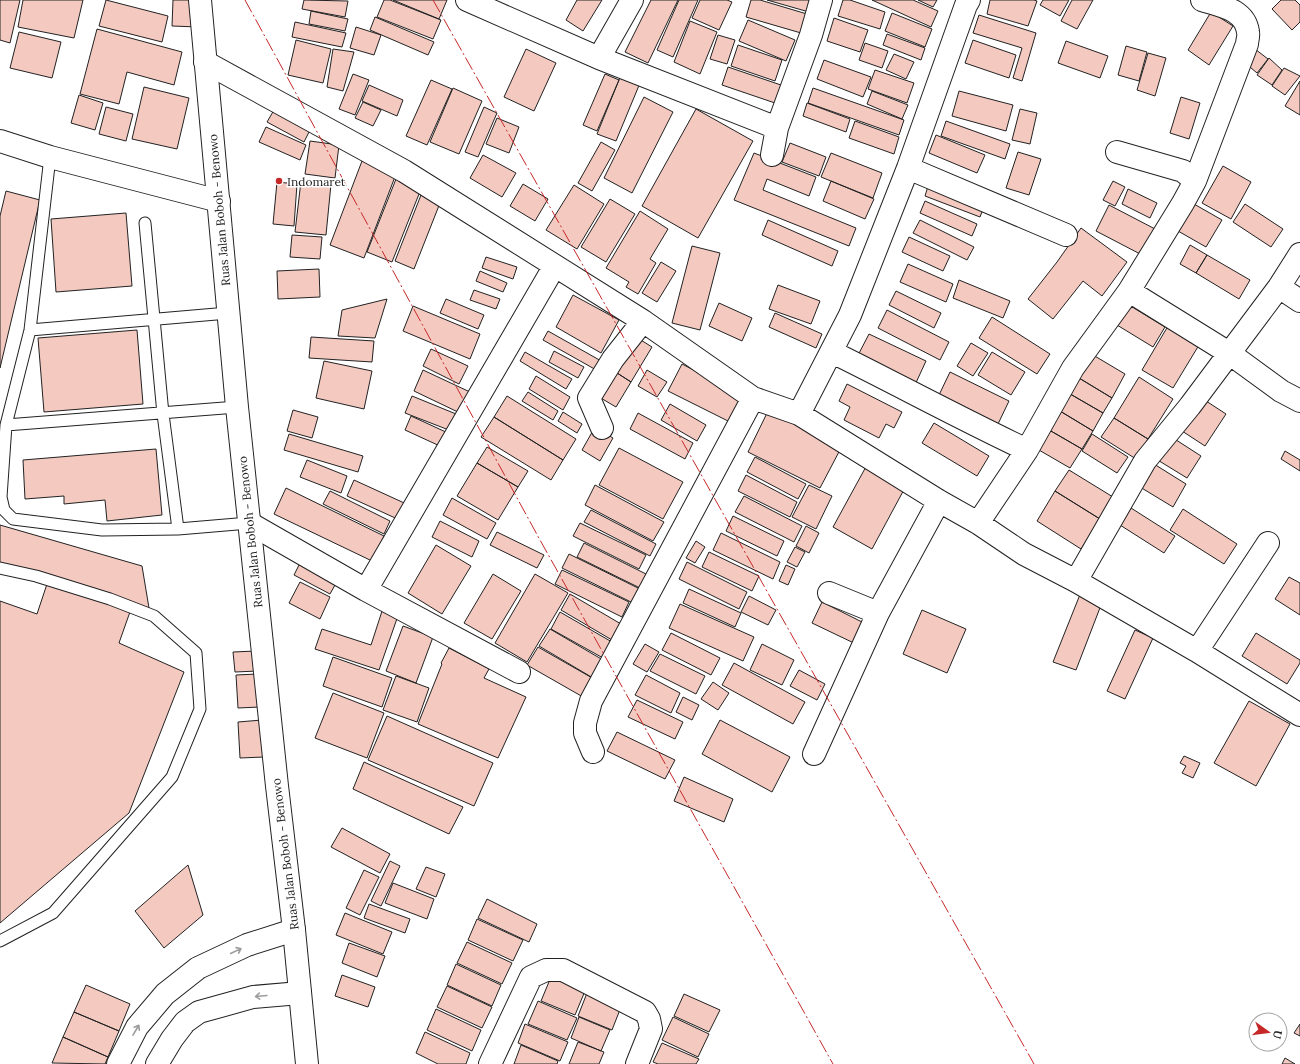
<svg xmlns="http://www.w3.org/2000/svg" width="1300" height="1064" font-family="Lora,serif">
	<style>
		.building { fill: #f3c9c0; stroke: #222 }
		.lines { fill: none; stroke-linecap: round; stroke-linejoin: round }
		.service-casing { stroke: #222; stroke-width: 13 }
		.minor-casing { stroke: #222; stroke-width: 24 }
		.tertiary-casing { stroke: #222; stroke-width: 24 }
		.secondary-casing { stroke: #222; stroke-width: 24 }
		.service { stroke: #fff; stroke-width: 11 }
		.minor { stroke: #fff; stroke-width: 22 }
		.tertiary { stroke: #fff; stroke-width: 22 }
		.secondary { stroke: #fff; stroke-width: 22 }
		.power { stroke: #c62828; stroke-width: 1; stroke-dasharray: 14 3 2 3; stroke-linecap: butt }
		.oneway { stroke: #9c9c9c }
		.poi-dot { fill: #c62828; stroke: #fff; stroke-width: 1.5 }
		.labels { text-anchor: middle; dominant-baseline: central; stroke-width: 3; stroke-linejoin: round; paint-order: stroke }
		.poi-label { font-size: 12px; fill: #222; stroke: #fff; text-anchor: start }
		.street-label { font-size: 12px; fill: #222; stroke: #fff }
	</style>
	<rect width="100%" height="100%" fill="#fff"/>
	<path class="building" d="M0 0H20L10 43 0 40Z
		M23 0H83L74 38 18 27Z
		M106 0 168 16 162 42 99 26Z
		M173 0H198V27L172 26Z
		M304 0 348 1 345 17 302 9Z
		M384 0H390L441 20 433 39 377 17Z
		M393 0H447L439 19Z
		M577 0H602L583 31 566 20Z
		M651 0H678L648 63 625 52Z
		M679 0H698L673 57 657 50Z
		M700 0H727L732 2 719 30 692 18Z
		M751 0H760L807 14 801 33 746 17Z
		M767 0H812L809 12Z
		M843 0H850L885 12 880 29 838 16Z
		M872 0H913L938 11 931 27Z
		M918 0H937L933 7Z
		M990 0H1034L1037 1 1028 26 987 14Z
		M1043 0H1069L1060 16 1040 5Z
		M1072 0H1093L1077 29 1061 21Z
		M1281 0H1295L1300 5V22L1292 30 1272 9Z
		M311 11 348 19 345 31 309 24Z
		M1211 12 1233 26 1209 65 1188 50Z
		M892 13 932 29 925 47 885 31Z
		M979 15 1036 33 1022 81 1013 78 1022 48 973 33Z
		M375 17 434 42 428 55 370 30Z
		M834 18 868 30 860 52 827 41Z
		M748 20 795 40 786 61 739 41Z
		M690 21 717 32 700 74 674 62Z
		M295 22 346 33 342 47 292 37Z
		M356 27 381 35 374 55 350 48Z
		M97 29 182 52 174 85 127 72 119 104 80 94Z
		M19 32 61 42 52 78 10 68Z
		M887 34 925 48 921 60 883 45Z
		M718 35 735 40 727 64 710 59Z
		M296 40 331 49 323 83 288 75Z
		M973 40 1016 55 1009 78 965 63Z
		M1066 41 1108 56 1100 78 1058 63Z
		M865 43 888 51 882 68 859 60Z
		M738 45 782 60 775 81 731 66Z
		M1126 46 1147 52 1139 81 1118 75Z
		M333 49 354 52 343 91 327 87Z
		M526 49 556 63 534 111 504 97Z
		M1255 49 1268 59 1257 73 1244 62Z
		M1148 53 1166 58 1155 96 1137 90Z
		M894 54 914 62 906 79 886 70Z
		M1269 58 1282 70 1272 85 1257 75Z
		M824 60 871 77 863 97 817 79Z
		M728 67 781 85 775 103 722 85Z
		M1284 68 1300 76 1285 95 1272 86Z
		M875 70 914 83 907 103 868 89Z
		M353 74 369 80 355 115 339 109Z
		M605 74 619 80 597 131 583 125Z
		M621 75 640 83 616 141 597 134Z
		M431 80 452 89 427 145 406 136Z
		M1300 81V115L1285 106Z
		M369 85 403 100 397 116 362 101Z
		M144 87 189 98 177 149 132 139Z
		M453 88 482 101 459 154 430 142Z
		M813 88 904 120 899 135 808 103Z
		M872 91 908 105 902 119 867 104Z
		M959 91 1013 105 1006 131 952 116Z
		M79 95 103 103 95 130 71 123Z
		M644 97 673 112 632 193 604 178Z
		M1181 97 1200 103 1189 139 1170 133Z
		M363 102 381 110 373 126 355 118Z
		M807 103 850 119 846 132 803 116Z
		M106 107 133 114 126 141 99 134Z
		M484 107 497 113 478 157 465 152Z
		M696 109 753 141 698 238 642 206Z
		M1020 109 1037 113 1030 144 1012 140Z
		M274 110 310 130 304 142 267 122Z
		M497 118 519 127 509 153 486 144Z
		M855 121 899 137 894 154 849 138Z
		M946 121 1010 144 1005 159 941 136Z
		M266 127 306 145 300 160 259 142Z
		M936 135 985 155 977 173 929 153Z
		M310 141 339 145 335 178 305 174Z
		M601 142 615 150 592 191 578 183Z
		M790 143 826 157 819 176 782 162Z
		M1018 152 1041 159 1029 195 1006 188Z
		M754 153 816 177 809 196 767 179 763 190 856 228 849 246 734 200Z
		M831 153 882 173 873 198 821 177Z
		M483 155 516 173 502 197 470 178Z
		M362 161 396 174 364 258 330 245Z
		M1223 166 1251 182 1231 219 1202 203Z
		M396 179 421 189 392 262 367 252Z
		M301 181 331 184 326 235 295 232Z
		M831 181 874 199 865 219 823 201Z
		M1113 181 1125 187 1115 206 1103 200Z
		M277 182 297 184 294 226 273 224Z
		M929 183 985 204 980 217 925 196Z
		M523 184 548 199 535 221 510 206Z
		M574 185 604 204 577 249 546 230Z
		M1128 189 1157 203 1150 218 1122 204Z
		M6 191 40 200 0 368V216Z
		M421 195 440 203 414 269 395 261Z
		M610 199 635 214 606 262 581 247Z
		M925 201 977 224 972 236 920 213Z
		M1194 204 1222 220 1206 247 1178 231Z
		M1245 204 1283 229 1271 247 1233 222Z
		M1109 205 1157 230 1144 256 1096 231Z
		M640 211 668 229 650 259 656 263 638 294 626 287 629 282 606 268Z
		M126 213 132 286 56 292 51 219Z
		M768 220 838 251 832 266 762 235Z
		M920 220 974 247 967 260 913 233Z
		M1081 228 1127 262 1102 296 1083 281 1053 319 1028 299 1057 262Z
		M292 235 322 237 320 259 290 257Z
		M909 237 950 256 943 271 902 252Z
		M1190 245 1207 255 1196 273 1180 264Z
		M692 246 720 253 700 330 672 323Z
		M1207 255 1250 280 1239 299 1196 273Z
		M486 257 517 267 513 279 482 268Z
		M661 262 676 271 657 302 642 293Z
		M908 264 953 284 946 302 900 282Z
		M319 269 320 297 278 299 277 271Z
		M480 271 507 283 503 292 476 281Z
		M959 280 1010 301 1003 318 953 298Z
		M778 285 820 301 811 324 769 309Z
		M474 290 500 299 496 309 470 300Z
		M896 291 941 313 934 328 889 305Z
		M573 295 619 320 601 353 556 327Z
		M387 299 375 338 338 336 342 310Z
		M446 299 484 315 478 329 440 313Z
		M719 303 752 318 742 341 709 326Z
		M1129 305 1165 327 1153 347 1117 325Z
		M413 306 480 334 470 359 403 331Z
		M887 310 949 342 940 360 878 328Z
		M775 313 822 334 816 348 769 327Z
		M992 317 1050 354 1037 374 979 338Z
		M1168 326 1199 345 1173 388 1142 370Z
		M137 330 143 404 44 412 38 338Z
		M548 331 603 362 598 371 543 340Z
		M869 334 926 361 914 387 856 359Z
		M311 337 374 341 372 362 309 358Z
		M636 337 652 347 631 382 614 371Z
		M971 343 988 353 973 376 957 366Z
		M431 349 468 366 459 384 423 366Z
		M554 351 584 367 578 378 549 362Z
		M525 352 572 379 566 389 520 361Z
		M992 352 1025 372 1011 395 978 375Z
		M1088 352 1125 374 1112 398 1074 375Z
		M324 361 372 371 364 409 316 398Z
		M682 364 743 396 730 422 668 391Z
		M423 370 470 392 460 413 414 391Z
		M647 370 667 382 657 397 638 386Z
		M614 371 631 382 616 407 599 397Z
		M950 372 1009 401 998 424 939 395Z
		M1074 375 1112 398 1103 413 1065 391Z
		M536 376 570 397 563 410 529 389Z
		M1139 377 1173 399 1148 439 1114 418Z
		M847 384 902 412 894 428 886 424 879 438 844 420 850 407 839 401Z
		M1065 391 1103 413 1093 431 1055 408Z
		M528 392 558 411 553 420 522 401Z
		M412 396 461 416 454 432 405 413Z
		M507 396 576 439 563 460 494 417Z
		M1203 399 1226 414 1205 446 1182 431Z
		M670 404 706 425 697 441 661 420Z
		M1055 408 1093 431 1082 449 1044 427Z
		M293 410 318 417 312 438 287 431Z
		M768 411 841 448 820 488 748 452Z
		M563 412 582 424 577 433 558 421Z
		M638 413 693 443 685 459 630 429Z
		M411 416 448 433 442 447 405 430Z
		M494 417 563 460 551 480 481 437Z
		M1114 418 1148 439 1136 459 1101 437Z
		M934 423 989 456 977 476 922 443Z
		M595 427 613 438 600 461 582 450Z
		M1044 427 1082 449 1070 468 1032 446Z
		M289 434 363 456 358 472 284 450Z
		M1092 434 1128 457 1117 473 1082 451Z
		M1170 436 1201 456 1187 478 1156 459Z
		M487 447 528 471 518 487 477 463Z
		M619 448 683 482 663 519 599 485Z
		M156 449 162 515 107 521 105 500 64 504V496L25 499 23 460Z
		M1285 451 1300 460V471L1281 459Z
		M755 457 806 484 798 499 747 472Z
		M307 460 347 476 341 493 300 477Z
		M477 463 518 487 498 520 457 496Z
		M868 463 907 484 872 549 833 527Z
		M1154 464 1186 484 1173 507 1140 487Z
		M1069 470 1113 497 1100 519 1055 491Z
		M746 475 797 502 790 517 738 491Z
		M354 480 413 507 404 522 347 496Z
		M595 485 664 522 653 541 585 505Z
		M809 485 832 496 816 529 792 517Z
		M286 488 384 536 372 561 274 514Z
		M330 491 390 521 384 534 323 504Z
		M1055 491 1100 519 1081 549 1037 521Z
		M744 496 802 526 794 542 735 512Z
		M452 498 496 523 487 539 443 515Z
		M1131 508 1175 536 1164 553 1120 525Z
		M1183 509 1237 544 1224 564 1170 530Z
		M591 510 656 544 650 556 584 522Z
		M733 516 784 541 777 556 726 531Z
		M440 521 479 541 472 557 432 537Z
		M580 523 646 555 639 569 573 536Z
		M0 525 142 566 149 608 0 563Z
		M806 526 819 533 809 553 796 546Z
		M497 532 544 555 537 568 490 545Z
		M721 533 780 562 773 579 713 550Z
		M696 541 705 547 695 563 686 558Z
		M584 543 646 574 640 588 577 557Z
		M436 545 471 566 442 614 408 593Z
		M795 547 805 552 797 567 787 562Z
		M709 552 759 576 752 591 702 567Z
		M569 554 640 589 633 603 562 568Z
		M303 557 340 576 330 594 294 575Z
		M687 562 747 592 739 609 679 579Z
		M786 565 795 569 788 585 779 581Z
		M562 570 629 602 622 617 555 584Z
		M493 574 521 591 492 639 464 623Z
		M535 574 568 593 527 662 495 643Z
		M1289 577 1300 583V615L1275 599Z
		M48 581 131 609 119 643 184 672 129 813 0 923V601L37 614Z
		M300 582 330 597 320 619 289 603Z
		M689 589 741 613 735 627 683 603Z
		M1081 592 1103 600 1076 670 1053 662Z
		M570 594 621 624 612 640 561 610Z
		M749 596 776 610 768 625 741 612Z
		M822 602 868 625 858 645 812 623Z
		M680 604 754 637 743 661 669 628Z
		M384 605 400 610 379 670 315 649 322 629 371 645Z
		M922 610 966 629 947 673 903 654Z
		M560 612 612 642 603 658 551 629Z
		M403 626 433 637 416 683 386 671Z
		M550 629 603 660 593 678 539 646Z
		M1135 630 1153 638 1125 699 1107 691Z
		M671 633 720 658 711 675 662 650Z
		M1256 633 1300 660V663L1287 684 1242 656Z
		M645 644 659 652 647 672 633 664Z
		M762 644 794 660 782 685 750 670Z
		M538 647 594 679 583 697 527 665Z
		M449 648 489 669 484 678 526 697 498 758 418 724 442 664 441 663Z
		M256 651 258 671 235 672 233 652Z
		M660 654 705 676 696 694 650 671Z
		M333 657 392 678 382 707 323 686Z
		M734 663 805 702 793 724 722 685Z
		M799 670 825 684 817 700 790 686Z
		M258 674 260 707 238 708 236 675Z
		M646 675 680 693 671 713 635 695Z
		M396 676 429 688 417 722 383 710Z
		M713 682 729 693 718 710 701 699Z
		M333 693 384 713 367 758 315 738Z
		M683 697 699 705 692 720 676 712Z
		M637 700 683 722 675 739 628 717Z
		M1249 701 1290 724 1256 786 1214 763Z
		M387 716 493 763 474 806 368 760Z
		M262 720 264 757 240 758 238 722Z
		M720 720 790 757 772 792 702 754Z
		M617 732 675 760 665 779 607 751Z
		M1184 756 1200 763 1193 778 1182 773 1186 766 1180 763Z
		M364 762 463 807 449 834 353 789Z
		M684 777 733 799 724 822 674 801Z
		M342 828 390 854 380 873 331 847Z
		M390 861 400 866 381 906 371 901Z
		M188 865 203 915 164 948 135 911Z
		M426 867 445 874 436 897 416 889Z
		M364 870 379 877 360 915 346 908Z
		M393 883 434 899 427 919 385 903Z
		M487 899 537 924 529 942 478 918Z
		M369 904 410 919 405 933 364 918Z
		M345 913 392 932 383 954 336 935Z
		M477 919 523 940 513 961 468 940Z
		M467 942 512 963 502 984 457 963Z
		M349 943 385 956 377 977 342 963Z
		M456 964 501 985 492 1006 447 985Z
		M342 975 375 987 368 1007 335 996Z
		M551 977 585 991 575 1015 541 1001Z
		M86 985 130 1004 119 1031 74 1012Z
		M447 986 492 1007 482 1028 437 1007Z
		M587 993 621 1007 612 1030 578 1016Z
		M684 994 720 1010 709 1032 674 1016Z
		M538 1001 577 1018 567 1040 528 1024Z
		M436 1009 481 1030 472 1051 427 1030Z
		M74 1012 119 1031 108 1057 63 1037Z
		M579 1017 610 1030 601 1051 571 1038Z
		M673 1017 709 1034 698 1057 662 1040Z
		M525 1024 568 1042 560 1061 518 1043Z
		M1300 1024V1036L1294 1033Z
		M425 1032 470 1053 466 1064H438L416 1053Z
		M63 1037 108 1057 105 1064 52 1063Z
		M578 1042 604 1052 599 1064H569Z
		M662 1043 699 1059 696 1064H658L653 1062Z
		M521 1045 558 1061 557 1064H514Z
		M1285 1058 1295 1064H1282Z"/>
	<g class="lines">
		<defs>
			<path id="service" d="M50 157 30 330 6 425 1 497 4 510 13 519 102 530 178 529 249 523
				M145 223 163 414 178 529
				M30 330 228 313
				M6 425 237 407
				M0 568 36 576 110 599 154 616 196 653 200 709 172 777 53 913 0 941"/>
			<path id="minor" d="M467 0 599 58 777 128 772 155
				M599 58 632 0
				M205 62 404 171 643 321 753 398 799 414 939 501 978 523 1024 554 1076 581 1197 651 1300 715
				M777 128 811 35 821 0
				M1117 152 1183 171 1195 181 1183 203 1129 291
				M908 168 1066 235
				M1195 181 1247 44C1247 41 1249 36 1248 32 1245 9 1220 6 1202 0
				M1279 287 1300 301
				M832 352C897 384 961 419 1027 450
				M799 414 850 315 908 168 966 5 969 0
				M602 428 589 398 613 359 643 321
				M249 523 366 590 519 672
				M978 523 1027 450 1073 368 1129 291 1229 353 1281 391 1300 401
				M1076 581 1145 461 1190 406 1279 287 1300 254
				M366 590 554 267
				M829 593 878 613
				M1197 651 1268 543
				M593 752 585 733V723L591 701 753 398
				M814 754 878 613 939 501
				M118 1064 137 1027 165 994 198 968 247 945 294 930
				M157 1064 172 1039 185 1022 199 1012 253 997 300 993
				M490 1064 531 977 546 970H563L645 1012 649 1019 651 1029 637 1064"/>
			<path id="tertiary" d="M0 141 50 157 219 201"/>
			<path id="secondary" d="M200 0 237 407 277 786 294 930 307 1064"/>
		</defs>
		<use href="#service" class="service-casing"/>
		<use href="#minor" class="minor-casing"/>
		<use href="#tertiary" class="tertiary-casing"/>
		<use href="#secondary" class="secondary-casing"/>
		<use href="#service" class="service"/>
		<use href="#minor" class="minor"/>
		<use href="#tertiary" class="tertiary"/>
		<use href="#secondary" class="secondary"/>
		<path class="power" d="M245 0 540 540 833 1064
			M433 0 1034 1064"/>
	</g>
	<defs><path id="oneway-shaft" d="M-6 0H5M1.5-3L5.5 0L1.5 3" fill="none" stroke-width="1.6" stroke-linecap="round" stroke-linejoin="round"/></defs>
	<g class="oneway">
		<use href="#oneway-shaft" transform="translate(236 951) rotate(-25)"/>
		<use href="#oneway-shaft" transform="translate(261 996) rotate(175)"/>
		<use href="#oneway-shaft" transform="translate(136 1030) rotate(-59)"/>
	</g>
	<circle class="poi-dot" cx="279" cy="181" r="4"/>
	<g class="labels">
		<g class="poi-label">
			<text x="287" y="181">Indomaret</text>
		</g>
		<g class="street-label">
			<text transform="translate(219 210) rotate(-95)">Ruas Jalan Boboh - Benowo</text>
			<text transform="translate(250 532) rotate(-96)">Ruas Jalan Boboh - Benowo</text>
			<text transform="translate(285 854) rotate(-97)">Ruas Jalan Boboh - Benowo</text>
		</g>
	</g>
	<g transform="translate(1268 1032) rotate(104)"><circle r="19" fill="#ffffff" stroke="#a7a7a7"/>
	<path d="M0-3L7 15L0 10L-7 15Z" fill="#c62828"/>
	<text y="-6" font-size="11" font-weight="bold" text-anchor="middle" fill="#222222">U</text>
	</g>
</svg>
